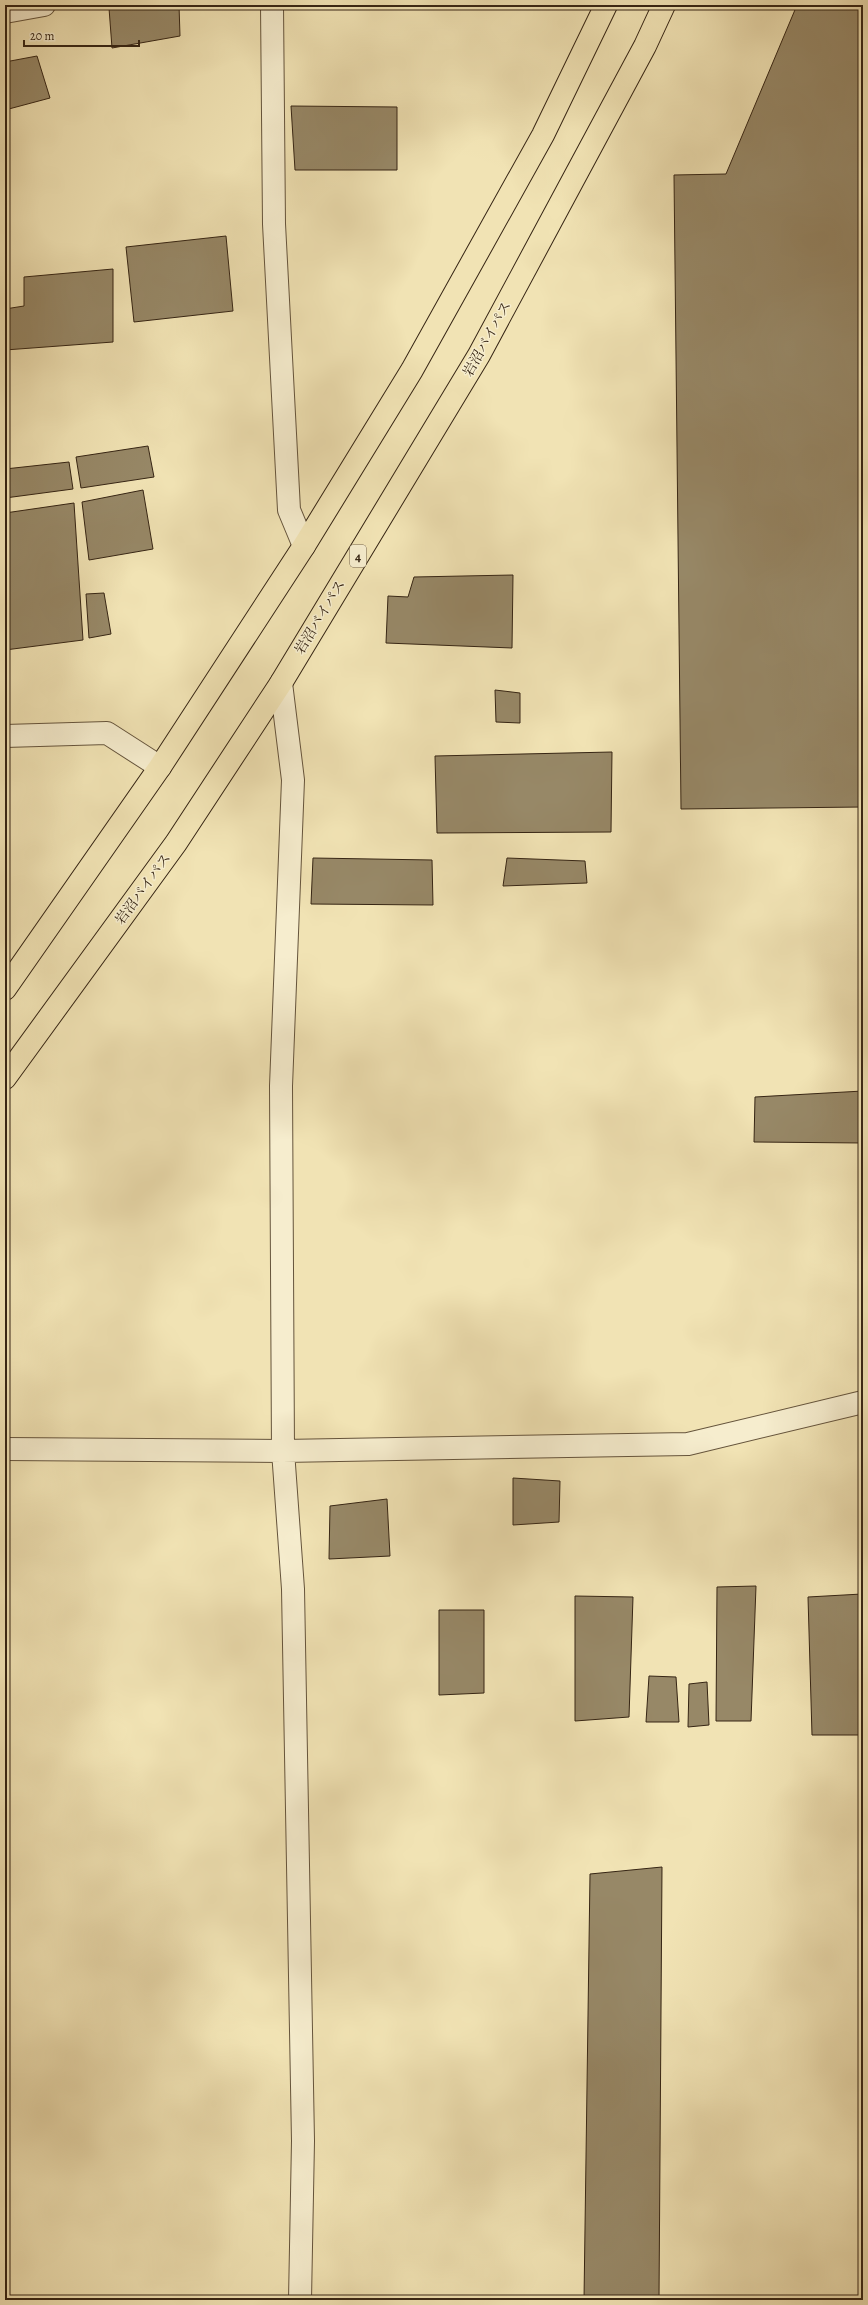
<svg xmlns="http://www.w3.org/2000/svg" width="868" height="2305" font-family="Alegreya,'Noto Serif JP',serif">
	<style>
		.building { fill: #978867; stroke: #362514 }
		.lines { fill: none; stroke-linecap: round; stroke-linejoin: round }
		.minor-casing { stroke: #65543c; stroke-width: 24 }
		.highway-casing { stroke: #362514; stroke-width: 24 }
		.minor { stroke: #f6edce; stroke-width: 22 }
		.highway { stroke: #f1e3b4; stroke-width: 22 }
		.labels { text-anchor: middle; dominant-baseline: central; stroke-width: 3; stroke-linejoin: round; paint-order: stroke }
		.shield { fill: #f6edce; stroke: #70614c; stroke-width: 1 }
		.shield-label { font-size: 13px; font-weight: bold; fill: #362514 }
		.street-label { font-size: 14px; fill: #362514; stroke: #f6edce }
	</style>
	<rect width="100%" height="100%" fill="#f1e3b4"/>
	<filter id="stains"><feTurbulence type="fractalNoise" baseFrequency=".005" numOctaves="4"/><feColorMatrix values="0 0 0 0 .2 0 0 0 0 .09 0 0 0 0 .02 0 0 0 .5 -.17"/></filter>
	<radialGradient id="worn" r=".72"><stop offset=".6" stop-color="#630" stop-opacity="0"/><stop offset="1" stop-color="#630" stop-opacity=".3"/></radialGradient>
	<path class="building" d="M130 5H179L180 36 112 48 109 8Z
		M797 5H863V807L681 809 674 175 726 174Z
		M37 56 50 98 5 110V62Z
		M291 106 397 107V170H295Z
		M226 236 233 311 134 322 126 247Z
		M113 269V342L5 350V309L24 306V277Z
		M148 446 154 477 81 488 76 457Z
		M69 462 73 489 5 498V469Z
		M143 490 153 549 89 560 82 502Z
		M74 503 83 640 5 650V513Z
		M513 575 512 648 386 643 388 596 408 597 414 577Z
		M104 593 111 634 89 638 86 594Z
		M495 690 520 693V723L496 722Z
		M612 752 611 832 437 833 435 756Z
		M313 858 432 860 433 905 311 904Z
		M507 858 585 861 587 883 503 886Z
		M863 1091V1143L754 1142 755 1097Z
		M513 1478 560 1481 559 1522 513 1525Z
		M387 1499 390 1556 329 1559 330 1506Z
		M756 1586 751 1721H716L717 1587Z
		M862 1594 861 1735H812L808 1597Z
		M575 1596 633 1597 629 1717 575 1721Z
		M439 1610H484V1693L439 1695Z
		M649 1676 676 1677 679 1722H646Z
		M707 1682 709 1725 688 1727 689 1684Z
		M662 1867 659 2300H584L590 1874Z"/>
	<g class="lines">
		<defs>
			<path id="minor" d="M272 5 274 224 289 510 304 546
				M5 12 44 5
				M281 683 293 780 281 1086 283 1451 293 1589 303 2141 300 2300
				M5 736 107 733 160 767
				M5 1449 283 1451 688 1444 863 1402"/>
			<path id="highway" d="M5 989 160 767 304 546 412 370 543 135 606 5
				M5 1078 176 843 281 683 479 355 645 46 664 5"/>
		</defs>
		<use href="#minor" class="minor-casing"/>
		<use href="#highway" class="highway-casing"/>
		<use href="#minor" class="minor"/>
		<use href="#highway" class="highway"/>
	</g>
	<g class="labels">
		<rect class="shield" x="350" y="545" width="16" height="22" rx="3"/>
		<g class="shield-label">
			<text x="358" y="556">4</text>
		</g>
		<g class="street-label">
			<text transform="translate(487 339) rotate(-61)">岩沼バイパス</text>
			<text transform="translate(320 617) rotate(-59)">岩沼バイパス</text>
			<text transform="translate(143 889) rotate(-54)">岩沼バイパス</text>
		</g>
	</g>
	<rect width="868" height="2305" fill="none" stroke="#f1e3b4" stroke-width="20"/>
	<rect x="6" y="6" width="856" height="2293" fill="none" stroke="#362514" stroke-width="2"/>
	<rect x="10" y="10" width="848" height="2285" fill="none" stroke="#362514"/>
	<path d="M24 40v6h115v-6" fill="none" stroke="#362514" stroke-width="2"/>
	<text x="30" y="40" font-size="12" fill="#362514" stroke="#f6edce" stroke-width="3" paint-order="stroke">20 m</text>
	<rect width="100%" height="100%" filter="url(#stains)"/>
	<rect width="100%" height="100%" fill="url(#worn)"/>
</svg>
